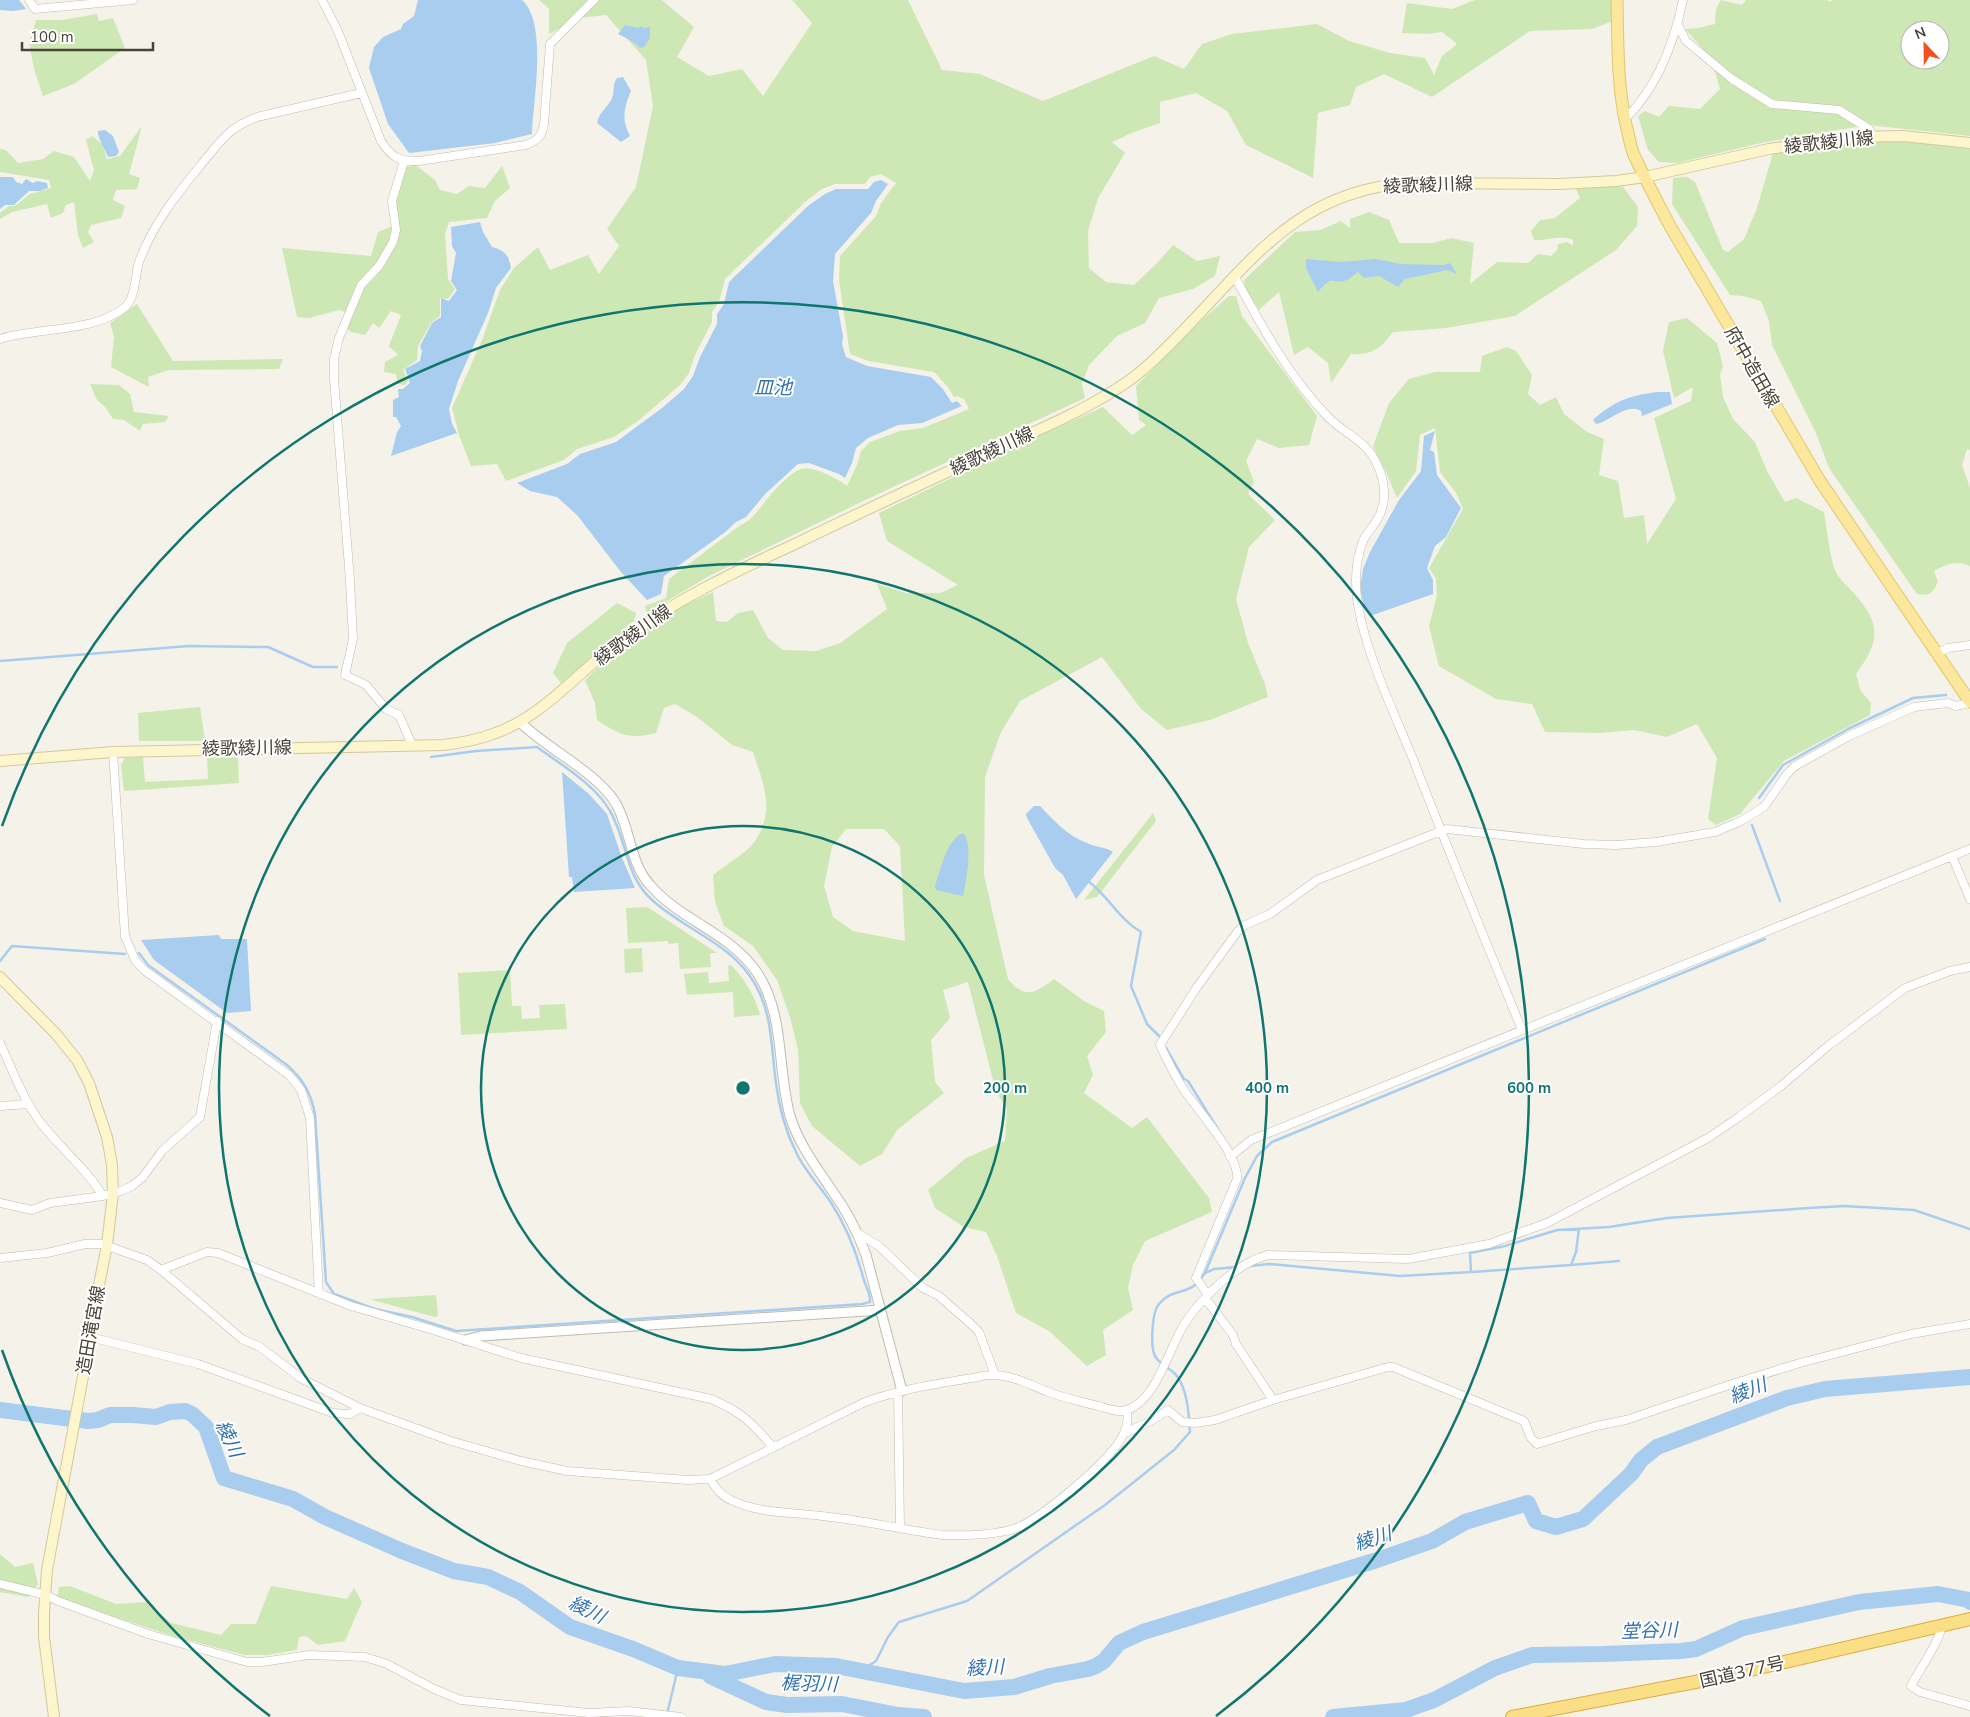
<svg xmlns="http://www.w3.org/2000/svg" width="1970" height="1717" font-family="'Nunito Sans','Noto Sans JP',sans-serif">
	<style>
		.green { fill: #cde8b4; fill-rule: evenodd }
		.water { fill: #a9cdef }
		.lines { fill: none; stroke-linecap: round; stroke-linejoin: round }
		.stream { stroke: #a9cdef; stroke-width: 2.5 }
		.river { stroke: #a9cdef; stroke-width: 16 }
		.minor-casing { stroke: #c0bbad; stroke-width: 9 }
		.tertiary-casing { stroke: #c0bbad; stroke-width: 11 }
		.secondary-casing { stroke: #d3c89b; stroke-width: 12 }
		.primary-casing { stroke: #e1c76c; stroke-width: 13 }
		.trunk-casing { stroke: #daad3f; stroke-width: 14 }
		.minor { stroke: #fff; stroke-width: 8 }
		.tertiary { stroke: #fff; stroke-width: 9 }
		.secondary { stroke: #fdf5cc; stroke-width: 10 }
		.primary { stroke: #fce89c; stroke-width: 11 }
		.trunk { stroke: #fbdf86; stroke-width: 12 }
		.ring { fill: none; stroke: #0f766e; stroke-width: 2.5 }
		.labels { text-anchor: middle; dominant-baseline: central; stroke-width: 4; stroke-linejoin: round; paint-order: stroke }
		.street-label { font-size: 18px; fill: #494338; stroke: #fff }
		.water-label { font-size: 19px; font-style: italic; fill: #3373b3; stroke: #fff }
		.centre { fill: #0f766e; stroke: #fff; stroke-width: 2.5 }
		.ring-label { font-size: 15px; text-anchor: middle; font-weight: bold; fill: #0f766e; stroke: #fff; stroke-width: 4; stroke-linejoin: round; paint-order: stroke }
	</style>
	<rect width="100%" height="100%" fill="#f5f2ea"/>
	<path class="green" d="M539 0H662L694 27 677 57 709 76 742 69 763 96 812 23 792 0H908L942 70 980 74 1043 101 1154 56 1184 69 1202 44 1232 34 1317 24 1349 41 1390 53 1425 58 1434 75 1442 56 1457 44 1442 32 1428 34 1402 33 1407 3 1452 9 1475 0H1612L1613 21 1592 29 1530 31 1432 97 1384 74 1356 87 1350 105 1318 113 1313 178 1246 145 1227 111 1196 93 1160 102V123L1134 132 1112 142 1125 153 1098 198 1088 231 1089 268 1106 282 1134 285 1158 262 1173 245 1197 261 1220 256 1215 276 1193 289 1159 298 1145 323 1117 336 1089 365 1082 384 1085 398 863 501 709 576 647 613 645 606 666 598 669 579 739 526C751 521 755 514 764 503 771 494 790 472 801 469 812 465 838 479 847 486L857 465 861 451 870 442 900 431 923 428 969 409 964 399 957 396 954 397 947 386 934 372 868 361 850 354 839 280 840 256 876 216 881 203 896 183 881 174 870 177 865 184H835L822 189 805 202 725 279 719 302 712 312V322L695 355 689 373 680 385 638 421 614 437 577 449 564 460 506 481 497 464 471 466 459 435 452 408 482 340 500 290 514 268 538 247 550 270 588 255 599 274 619 246 607 229 636 187 653 106 646 60 606 15 580 18 549 34V9Z
		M1721 0 1742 5 1746 0H1827L1830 2 1832 0H1970V136L1868 125 1761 143 1677 163 1659 162 1648 150 1638 116 1645 111 1659 117 1669 106 1700 109 1720 89 1711 58 1685 29 1698 28 1715 24 1716 9ZM1910 30H1940V60H1910Z
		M97 14 99 21 113 18 125 48 74 84 43 96 34 69 29 43 36 20H62Z
		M142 126 129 174 140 178 137 189 116 190 113 200 125 206 121 218 91 225 88 232 94 242 83 248 78 235 74 202 66 205 63 213 51 218 47 204 12 212 0 219V213L9 206H15L30 194 51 188 49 180 0 172V149L6 150 18 163 43 159 54 151 74 157 90 181 94 170 86 140 92 136 102 144 107 159 120 156Z
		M1852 141 1910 142 1970 149V450L1967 449 1962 465 1970 488V566C1956 560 1947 564 1934 571L1938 582C1933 592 1930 597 1917 594L1829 468 1816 433 1772 345 1769 321 1761 301 1743 296 1730 295 1672 204 1673 178 1687 177 1695 182 1723 250 1728 252 1744 239 1757 208 1773 153Z
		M414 164 435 180 440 190 457 194 469 186 485 188 502 166 510 188 495 201 487 218 449 222 445 234 448 279 455 289 448 299 440 298V316L431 323 418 346 417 360 403 370 408 381 405 385 398 384 396 374 384 372 385 362 398 355 389 346 401 315 391 311 379 328 373 323 365 335 351 332 342 324 346 312 339 310 309 318 297 317 282 248 371 256 378 232 396 225 394 200 405 168Z
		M1575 187H1623L1638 207 1637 226 1616 250 1515 316 1446 328 1393 332C1382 347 1372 356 1351 354L1331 383 1328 363 1308 347 1294 355 1279 292 1259 310 1245 288 1244 280 1295 232 1320 230 1341 221 1350 228V219L1369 212 1389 220 1399 243H1433L1451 238 1474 243 1470 284 1497 262 1528 263 1538 254 1551 256 1557 250 1558 244 1567 242 1573 246V240C1560 234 1547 241 1534 240L1531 231 1540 220 1555 218 1580 198Z
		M1229 296H1236L1242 316 1317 416 1309 445 1279 448 1257 439 1246 461 1254 482 1248 494 1275 520 1249 547 1236 599 1248 643 1265 684 1268 697 1210 720 1167 730 1141 709 1102 657 1020 701 1001 732 985 777 984 875 1008 979C1025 1000 1035 993 1054 979L1084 1001 1104 1011 1106 1032 1087 1056 1093 1075 1084 1093 1132 1128 1147 1117 1209 1198 1212 1212 1145 1241 1133 1265 1128 1288 1133 1310 1103 1330 1106 1355 1087 1366 1049 1331 1016 1313 997 1256 986 1232 964 1227 935 1208 928 1190 966 1158 1005 1141 1007 1108 996 1092 968 982 943 990 950 1018 931 1040 935 1082 944 1093 897 1130 882 1154 860 1166 812 1126 800 1103 798 1050 790 1017 777 980 753 946 724 926 715 902 713 875C723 867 749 851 755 841 776 810 763 783 753 752L732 745 697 717 675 704 664 708 656 733C629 740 620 735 597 720L595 703 585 680 612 654 665 614 713 592 716 621 727 622 738 613 753 610 768 638 783 650 816 651 840 643 887 609 877 584 906 593H940L958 585 887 541 879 513 1028 441 1103 407 1132 435 1146 425 1139 420 1136 386 1201 321ZM846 829H884L900 846 905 941 853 931 833 917 824 886 832 847Z
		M137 304 173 361 283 359 279 369 169 370 148 377 149 387 111 367 114 337 110 323Z
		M1687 318 1717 343 1723 366 1720 375 1723 397 1733 419 1755 442 1767 471 1785 502 1796 498 1824 512C1826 524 1831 564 1836 572 1840 580 1848 587 1854 593 1881 625 1881 640 1856 674L1860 690 1871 703 1870 715 1784 761 1740 814 1716 825 1708 819 1717 758 1697 724 1667 737 1634 730 1599 733 1545 732 1532 704 1496 699 1439 666 1429 626 1437 595 1436 579 1429 568 1463 509 1456 493 1440 472 1435 428 1420 435 1416 471 1397 498 1386 472 1373 446 1389 403 1409 379 1435 372H1480L1482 356 1507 347 1516 351 1532 375 1528 394 1540 405 1556 397 1564 414 1587 432 1604 439 1599 475 1618 481 1624 518 1644 515 1647 544 1676 499 1654 418 1691 401 1693 387 1674 398 1663 351 1669 322Z
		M90 384 119 385 130 394 134 412 169 416 165 422 143 424 140 431 124 420 113 419 105 407 97 400Z
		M617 603 636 613 634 621 561 683 553 673 567 643Z
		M200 707 205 741H139L138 713Z
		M143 757 145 782 208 779 207 758 238 757 239 783 124 791 121 765 125 758Z
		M1153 813 1156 821 1097 897 1084 900Z
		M646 907 649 908 717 953H710L711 967 680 969 678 943 668 944V941L628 943 626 908Z
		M642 948 643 972 625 973 624 949Z
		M731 965C745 979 755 996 760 1015L734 1017 733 992 687 995 684 974 708 972 709 983 729 981 728 966Z
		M510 970 512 1006H521L522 1019 540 1018 539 1005 565 1004 567 1029 461 1035 458 973Z
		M436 1295 438 1316 435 1317 372 1300V1299Z
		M0 1554 15 1567 33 1563 38 1584 28 1597 0 1592Z
		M70 1586 116 1604 147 1602 171 1623 221 1635 231 1624H256L271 1586 347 1599 354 1588 362 1602 345 1641 318 1645 306 1636 299 1637 297 1650 267 1655H245L176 1637 57 1598 59 1587Z"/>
	<path class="water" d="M0 0H19L26 9 13 11 0 10Z
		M418 0H522C548 23 533 101 532 134L495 143 409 153 388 124 369 68 374 47 383 37 401 29 403 24 414 16Z
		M625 25 638 28 641 26 643 28 650 27V38L644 47 640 48C634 42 626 38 618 34Z
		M623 77 631 91C624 108 621 119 630 136L621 142 597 123C599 112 608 107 612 98 615 90 612 85 617 78Z
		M105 130 113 136 119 152 116 156 108 157C105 150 97 137 98 131Z
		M0 177H13L16 182 22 184 26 179 33 183 37 181 47 183 48 188 40 191H29L14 205H5L0 209Z
		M881 180 888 184 876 201 871 213 835 254 833 281 843 336 842 344 846 357 867 366 931 377 943 389 952 403 957 401 962 406 922 423 898 425 868 438 856 448 852 463 845 478 839 474 809 463 798 464 765 494 746 517 736 522 724 533 664 576 661 594 647 600 621 572 577 515 557 497 530 491 517 483 567 464 580 454 616 442 662 408 684 389 693 376 700 357 717 324V314L724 304 729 282 808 206 825 194 836 189H868L874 182Z
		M480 222 483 232 492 247C505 250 509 256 511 268L496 288 488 313 458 381 449 409 452 424 457 433 391 456 397 432 401 426 396 417H393V400L399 397 398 389H403L410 383 405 369 420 361 422 351 420 346 432 323 441 317V298L449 301 457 290 451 281 456 253 452 246 451 227Z
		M1306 259 1341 262 1376 259 1400 264 1444 265 1450 263 1457 274 1447 270 1405 279 1398 287 1379 276 1364 278 1358 272C1355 274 1351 278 1347 280 1333 286 1334 272 1318 292L1306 268Z
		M1659 392H1670L1672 404 1642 416 1641 411C1627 402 1609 422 1596 424L1593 420C1614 401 1630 395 1659 392Z
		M1435 431 1430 450 1434 452 1437 475 1461 508 1446 537 1435 546 1427 568 1433 580V594L1370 616 1364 606 1360 588 1363 569 1370 552 1399 500 1421 471 1424 436Z
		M562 772 589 794 607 814 622 858 635 888 574 892 572 877H569Z
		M1034 806H1040C1053 820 1068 836 1087 843 1095 847 1106 847 1113 852L1076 899 1063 875 1055 868 1027 818 1026 814Z
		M960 834H964C973 846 966 882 963 896L936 890 935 886C941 869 945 845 960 834Z
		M219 935 221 939H247L251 1011 227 1013 154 960 141 940Z"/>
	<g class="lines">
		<path class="stream" d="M0 661 189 646 258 647H268L313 667H337
			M1759 798 1783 765 1848 729 1913 698 1946 695
			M1752 825 1780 901
			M1088 881C1108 896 1119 919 1141 932L1131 986 1147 1024 1159 1036
			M139 953 148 965 287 1065C303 1079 311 1093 315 1114L326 1282 334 1294 375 1309 412 1317 456 1331 862 1304 870 1302C871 1293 865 1286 863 1277 856 1251 845 1224 830 1201 819 1185 804 1170 796 1152 785 1130 779 1107 776 1083 771 1049 773 1015 755 984 732 943 684 930 651 899 625 875 627 840 610 811 596 785 560 764 537 747L476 751 431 757
			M0 961 12 946 125 954
			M1166 1048 1184 1079 1188 1081 1224 1139
			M1571 1265 1619 1261
			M1250 1266 1269 1264 1400 1276 1471 1272 1470 1253 1505 1246 1557 1230 1609 1227 1667 1218 1809 1208 1844 1206 1914 1210 1970 1229
			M1472 1272 1571 1265 1576 1252 1579 1229
			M1205 1273 1214 1269 1237 1267
			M861 1671 876 1661 888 1637 899 1622 967 1601 1105 1505 1174 1450 1190 1432C1189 1416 1188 1398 1181 1383 1176 1370 1164 1368 1157 1359 1149 1351 1152 1312 1159 1304 1170 1290 1184 1294 1195 1285 1199 1282 1202 1277 1205 1273L1245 1178 1257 1156 1272 1142 1765 939
			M668 1710 678 1668"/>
		<path class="river" d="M0 1410 88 1421 98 1420 110 1415H133L156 1417 170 1412 185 1411 192 1414 206 1427 224 1478 293 1499 325 1517 402 1551 454 1571 488 1577 520 1592 570 1627 633 1649 678 1668 725 1674 775 1664 836 1666 964 1691 1014 1687 1050 1676 1088 1669 1096 1666 1104 1661 1119 1643 1143 1632 1374 1561 1432 1541 1465 1522 1528 1503 1536 1521 1556 1527 1583 1519 1631 1474 1641 1460 1657 1447 1787 1398 1825 1389 1970 1377
			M710 1676 766 1702 787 1705 842 1704 898 1715 924 1717
			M1333 1717 1406 1710 1434 1700 1495 1668 1532 1655 1604 1654 1681 1651 1696 1649 1743 1628 1859 1602 1938 1594 1969 1600 1970 1602"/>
		<defs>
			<path id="minor" d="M29 0 35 9 133 0
				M322 0 337 29 381 141C391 157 400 162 419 161L526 145C538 140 542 136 544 124L550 44 594 0
				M1678 25 1686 41 1732 79 1772 104 1839 110 1869 129 1873 136
				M1625 119C1657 88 1674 43 1683 0
				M404 161 392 201 396 230 393 242 379 266 361 285 339 338 334 359V379L350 580 353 639 345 675 366 685 386 709 399 715 412 745
				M1235 277C1262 327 1289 377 1329 418 1345 434 1367 441 1377 464 1385 481 1388 503 1377 520 1373 527 1366 534 1363 541 1353 567 1355 595 1361 620 1372 667 1395 715 1413 759 1448 850 1485 940 1522 1030
				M0 339C39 327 91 333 124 308 136 299 135 275 139 262 152 226 176 195 200 166 210 154 219 141 230 132 238 125 247 121 257 117L361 93
				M1937 653 1948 648 1970 645
				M113 752 125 936 135 960 144 970 289 1075 301 1090 310 1118 319 1294
				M1952 856 1970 899
				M0 1043C12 1069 23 1099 40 1122 60 1148 86 1168 103 1196L121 1191 132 1186 143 1177 162 1151 200 1117 217 1021
				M0 1106 29 1104
				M1230 1157 1251 1140 1970 849
				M0 1203 32 1210 50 1203 103 1196
				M859 1234 879 1246 923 1288 939 1296 971 1324 979 1332 995 1375
				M0 1258 47 1253 85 1244H102L147 1260 161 1270 242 1339 260 1347 302 1379 360 1408
				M161 1270 207 1252 218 1253 351 1306 430 1329 521 1358 711 1399C742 1412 751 1422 773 1447
				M1208 1295 1196 1278 1237 1179C1240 1157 1197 1109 1184 1090 1175 1076 1167 1060 1160 1045L1197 987 1238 931 1245 925 1270 914 1317 880 1441 831 1447 829 1584 844 1616 845 1656 842 1715 832 1741 821 1764 807 1787 774 1795 766 1849 736 1914 707 1948 703 1956 706 1970 703
				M1205 1298 1233 1335 1236 1344 1273 1400
				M90 1337 198 1364 333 1413 350 1414 360 1408 451 1441 521 1461 567 1471 688 1480 710 1479 863 1403C896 1390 931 1385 966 1379 975 1378 987 1374 996 1375 1014 1376 1030 1385 1046 1391 1062 1398 1081 1401 1098 1406 1106 1408 1118 1413 1127 1410 1157 1400 1169 1347 1185 1323 1202 1297 1238 1262 1268 1255L1408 1259 1489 1244 1547 1223 1708 1138 1739 1117 1781 1086 1828 1046 1905 988 1950 971 1970 967
				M898 1392 900 1528
				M1125 1433 1149 1422 1168 1410 1182 1422 1195 1423 1215 1420 1273 1400 1388 1367H1393L1524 1421 1531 1438 1537 1444 1596 1426 1626 1420 1732 1384 1800 1363 1911 1334 1970 1324
				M710 1479C716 1488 721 1496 731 1500 760 1514 791 1512 822 1516 863 1520 902 1530 943 1535 963 1536 1000 1535 1019 1527 1045 1515 1113 1459 1124 1433 1127 1426 1129 1417 1126 1410
				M0 1584 46 1595 58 1601 148 1634 247 1662H262L309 1655 365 1657 387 1664 434 1689 461 1700 589 1713 629 1711 681 1717
				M1941 1626C1943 1637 1917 1673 1911 1686L1920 1692 1970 1706"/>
			<path id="tertiary" d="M520 722C547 749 595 771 615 802 631 828 629 862 650 885 681 921 731 933 758 974 785 1016 777 1069 790 1116 799 1145 817 1168 833 1192 847 1211 858 1233 866 1255L902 1391
				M465 1340 481 1336 881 1310"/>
			<path id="secondary" d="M0 761 113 752 443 745C460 743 477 740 493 734 543 717 579 671 621 640 675 600 734 572 795 544 863 511 932 479 1001 447 1040 429 1081 412 1118 388 1141 374 1159 355 1178 336 1250 263 1296 191 1408 183L1559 184 1616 181 1645 177 1769 149 1851 137 1903 136 1970 143
				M0 977 56 1034 77 1060 89 1083 107 1137 112 1165 113 1193 107 1245 90 1330 89 1344 47 1570 44 1613V1637L54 1717"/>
			<path id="primary" d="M1617 0C1618 42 1617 84 1626 125 1629 135 1630 146 1634 155 1645 179 1658 203 1670 226L1820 481 1970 702"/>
			<path id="trunk" d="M1512 1717 1711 1679 1970 1619"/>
		</defs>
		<use href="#minor" class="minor-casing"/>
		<use href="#tertiary" class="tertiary-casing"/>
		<use href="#secondary" class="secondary-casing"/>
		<use href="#primary" class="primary-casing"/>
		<use href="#trunk" class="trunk-casing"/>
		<use href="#minor" class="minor"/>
		<use href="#tertiary" class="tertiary"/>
		<use href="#secondary" class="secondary"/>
		<use href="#primary" class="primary"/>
		<use href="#trunk" class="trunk"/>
	</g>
	<g class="ring">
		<circle cx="743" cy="1088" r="262"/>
		<circle cx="743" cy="1088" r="524"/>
		<path d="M270 1716A786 786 0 0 1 2 1350M2 826A786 786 0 1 1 1216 1716"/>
	</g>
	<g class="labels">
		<g class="street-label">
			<text transform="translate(1829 142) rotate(-6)">綾歌綾川線</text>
			<text transform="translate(1428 185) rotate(-2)">綾歌綾川線</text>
			<text transform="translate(1752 367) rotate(60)">府中造田線</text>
			<text transform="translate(992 451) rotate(-25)">綾歌綾川線</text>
			<text transform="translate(633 635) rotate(-36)">綾歌綾川線</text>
			<text transform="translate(247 748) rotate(-1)">綾歌綾川線</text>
			<text transform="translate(91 1330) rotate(-80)">造田滝宮線</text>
			<text transform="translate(1742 1672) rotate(-13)">国道377号</text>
		</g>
		<g class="water-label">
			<text x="773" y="388">皿池</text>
			<text transform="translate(1748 1391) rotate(-21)">綾川</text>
			<text transform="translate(229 1439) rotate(65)">綾川</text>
			<text transform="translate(1373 1539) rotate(-18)">綾川</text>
			<text transform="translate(587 1610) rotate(26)">綾川</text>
			<text transform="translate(1649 1631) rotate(-2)">堂谷川</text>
			<text transform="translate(985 1668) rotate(-3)">綾川</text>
			<text transform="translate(809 1684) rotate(2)">梶羽川</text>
		</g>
	</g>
	<circle cx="743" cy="1088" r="8" class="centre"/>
	<g class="ring-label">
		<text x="1005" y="1093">200 m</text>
		<text x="1267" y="1093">400 m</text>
		<text x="1529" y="1093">600 m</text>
	</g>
	<g transform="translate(1925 45) rotate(338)"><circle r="24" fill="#ffffff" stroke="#b6b4af"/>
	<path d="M0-4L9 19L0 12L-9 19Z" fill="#f45121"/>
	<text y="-8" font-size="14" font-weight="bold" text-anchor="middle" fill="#494338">N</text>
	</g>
	<path d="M22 42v8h131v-8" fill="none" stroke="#494338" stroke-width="2.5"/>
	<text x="30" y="42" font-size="15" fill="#494338" stroke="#ffffff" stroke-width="4" paint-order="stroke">100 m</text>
</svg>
